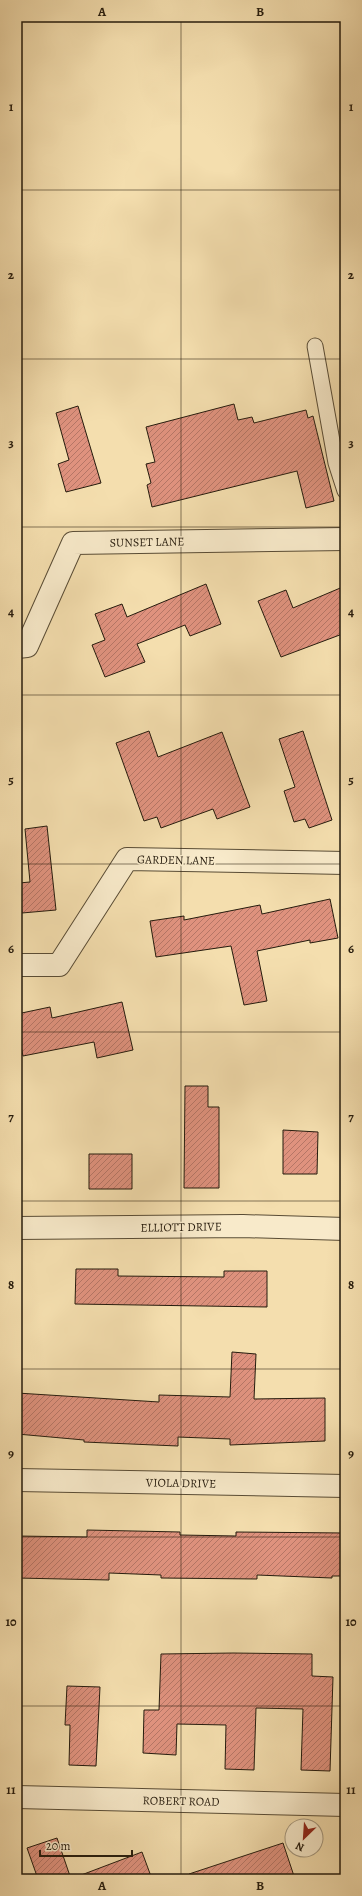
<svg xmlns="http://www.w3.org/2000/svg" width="362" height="1896" font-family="Alegreya,serif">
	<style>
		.building { fill: url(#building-hatch); stroke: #251b0d }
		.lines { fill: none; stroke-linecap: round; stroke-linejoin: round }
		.lane-casing { stroke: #594c35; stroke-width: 17 }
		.street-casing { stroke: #594c35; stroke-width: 24 }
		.lane { stroke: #f8eaca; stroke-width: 15 }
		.street { stroke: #f8eaca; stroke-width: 22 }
		.grid { fill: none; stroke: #251b0d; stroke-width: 1; stroke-opacity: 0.55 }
		.labels { text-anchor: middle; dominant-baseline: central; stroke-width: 3; stroke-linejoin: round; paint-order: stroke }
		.street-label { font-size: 12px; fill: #251b0d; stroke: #f8eaca }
		.neatline { fill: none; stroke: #251b0d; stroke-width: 1.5 }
		.grid-label { font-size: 13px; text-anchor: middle; font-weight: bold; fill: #251b0d }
	</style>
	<defs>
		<pattern id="building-hatch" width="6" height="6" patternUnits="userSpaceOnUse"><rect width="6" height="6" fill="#df927e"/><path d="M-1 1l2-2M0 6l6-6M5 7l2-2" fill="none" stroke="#b57666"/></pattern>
	</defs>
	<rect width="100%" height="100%" fill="#f4deae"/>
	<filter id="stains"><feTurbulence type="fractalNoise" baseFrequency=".005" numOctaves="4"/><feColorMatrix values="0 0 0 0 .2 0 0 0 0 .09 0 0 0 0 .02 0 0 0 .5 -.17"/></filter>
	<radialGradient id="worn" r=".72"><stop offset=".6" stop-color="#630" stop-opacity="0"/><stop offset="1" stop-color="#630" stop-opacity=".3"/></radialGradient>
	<path class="building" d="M234 404 238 420 252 417 254 423 306 410 308 418 313 416 334 501 306 508 297 471 152 507 147 485 151 483 146 464 155 462 146 427Z
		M78 406 101 483 66 492 58 464 69 460 56 413Z
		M206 584 221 624 190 636 185 625 137 644 145 662 105 677 92 645 105 640 95 614 122 604 127 617Z
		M345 586V633L281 657 258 601 286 590 293 608Z
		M149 731 158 757 222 732 250 807 217 819 213 809 161 828 157 817 144 821 116 743Z
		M303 731 332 820 309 828 305 819 294 822 284 791 295 787 279 739Z
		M47 826 56 910 22 913 19 883 30 882 25 829Z
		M330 899 338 938 310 943V940L257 951 267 1001 244 1005 231 946 156 957 150 921 184 916V920L260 905 262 914Z
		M122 1002 133 1050 97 1058 94 1042 23 1056 17 1027V1014L50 1007 52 1018Z
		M185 1086H208V1107H219V1188H184Z
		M283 1130 318 1132 317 1174H283Z
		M89 1154H132V1189H89Z
		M76 1269H118V1276L224 1277V1271H267V1307L75 1304Z
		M232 1352 256 1354 254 1399 325 1398V1441L230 1445V1439L178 1437V1446L84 1442V1440L17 1434V1393L159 1402V1395L230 1397Z
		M87 1530 180 1532V1535L236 1536V1532L345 1533V1576H332V1578L257 1575V1579L161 1578V1575L109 1573V1580L17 1578V1536L87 1537Z
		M233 1653 312 1654V1676L333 1677 330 1771 301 1770 303 1709 256 1708 254 1770 225 1769 226 1725 177 1724 176 1755 143 1753 144 1710H159L161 1654Z
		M67 1686 100 1687 96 1766 69 1765 70 1725H65Z
		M57 1838 71 1879H38L27 1848Z
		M283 1843 295 1879H190L189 1874Z
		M142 1852 152 1879H77L76 1877Z"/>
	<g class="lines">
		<defs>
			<path id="lane" d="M315 346 336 463 345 491"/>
			<path id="street" d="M17 647 27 646 73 543 345 539
				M17 965H59L127 859 345 863
				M17 1228 243 1226 345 1229
				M17 1480 345 1486
				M17 1797 345 1805"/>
		</defs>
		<use href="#lane" class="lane-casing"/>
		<use href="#street" class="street-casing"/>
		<use href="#lane" class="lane"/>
		<use href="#street" class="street"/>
	</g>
	<path class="grid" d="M181 17V1879M17 190H345M17 359H345M17 527H345M17 695H345M17 864H345M17 1032H345M17 1201H345M17 1369H345M17 1537H345M17 1706H345"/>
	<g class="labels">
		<g class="street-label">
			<text transform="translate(147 542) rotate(-1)">SUNSET LANE</text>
			<text transform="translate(176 860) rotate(1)">GARDEN LANE</text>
			<text transform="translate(181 1227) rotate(-1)">ELLIOTT DRIVE</text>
			<text transform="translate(181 1483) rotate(1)">VIOLA DRIVE</text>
			<text transform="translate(181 1801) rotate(1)">ROBERT ROAD</text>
		</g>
	</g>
	<rect width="362" height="1896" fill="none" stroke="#f4deae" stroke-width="44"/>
	<g transform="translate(304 1838) rotate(205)"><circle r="19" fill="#f8eaca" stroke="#a4977e"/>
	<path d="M0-3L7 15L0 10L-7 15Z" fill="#8f2418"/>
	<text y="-6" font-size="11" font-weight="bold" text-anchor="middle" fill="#251b0d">N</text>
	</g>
	<path d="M40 1850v6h92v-6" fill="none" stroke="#251b0d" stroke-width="2"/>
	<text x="46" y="1850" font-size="12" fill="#251b0d" stroke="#f8eaca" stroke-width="3" paint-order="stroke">20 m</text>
	<rect x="22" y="22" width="318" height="1852" class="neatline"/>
	<g class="grid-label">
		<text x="102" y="16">A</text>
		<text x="260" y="16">B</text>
		<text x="11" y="111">1</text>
		<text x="351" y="111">1</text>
		<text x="11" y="279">2</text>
		<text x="351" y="279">2</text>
		<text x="11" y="447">3</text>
		<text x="351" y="447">3</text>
		<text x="11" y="616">4</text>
		<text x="351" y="616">4</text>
		<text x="11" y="784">5</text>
		<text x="351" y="784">5</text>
		<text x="11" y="953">6</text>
		<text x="351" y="953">6</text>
		<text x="11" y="1121">7</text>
		<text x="351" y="1121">7</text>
		<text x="11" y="1289">8</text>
		<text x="351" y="1289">8</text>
		<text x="11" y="1458">9</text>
		<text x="351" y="1458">9</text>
		<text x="11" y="1626">10</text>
		<text x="351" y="1626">10</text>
		<text x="11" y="1794">11</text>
		<text x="351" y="1794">11</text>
		<text x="102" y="1890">A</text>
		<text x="260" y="1890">B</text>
	</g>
	<rect width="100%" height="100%" filter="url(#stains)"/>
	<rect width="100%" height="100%" fill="url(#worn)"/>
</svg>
